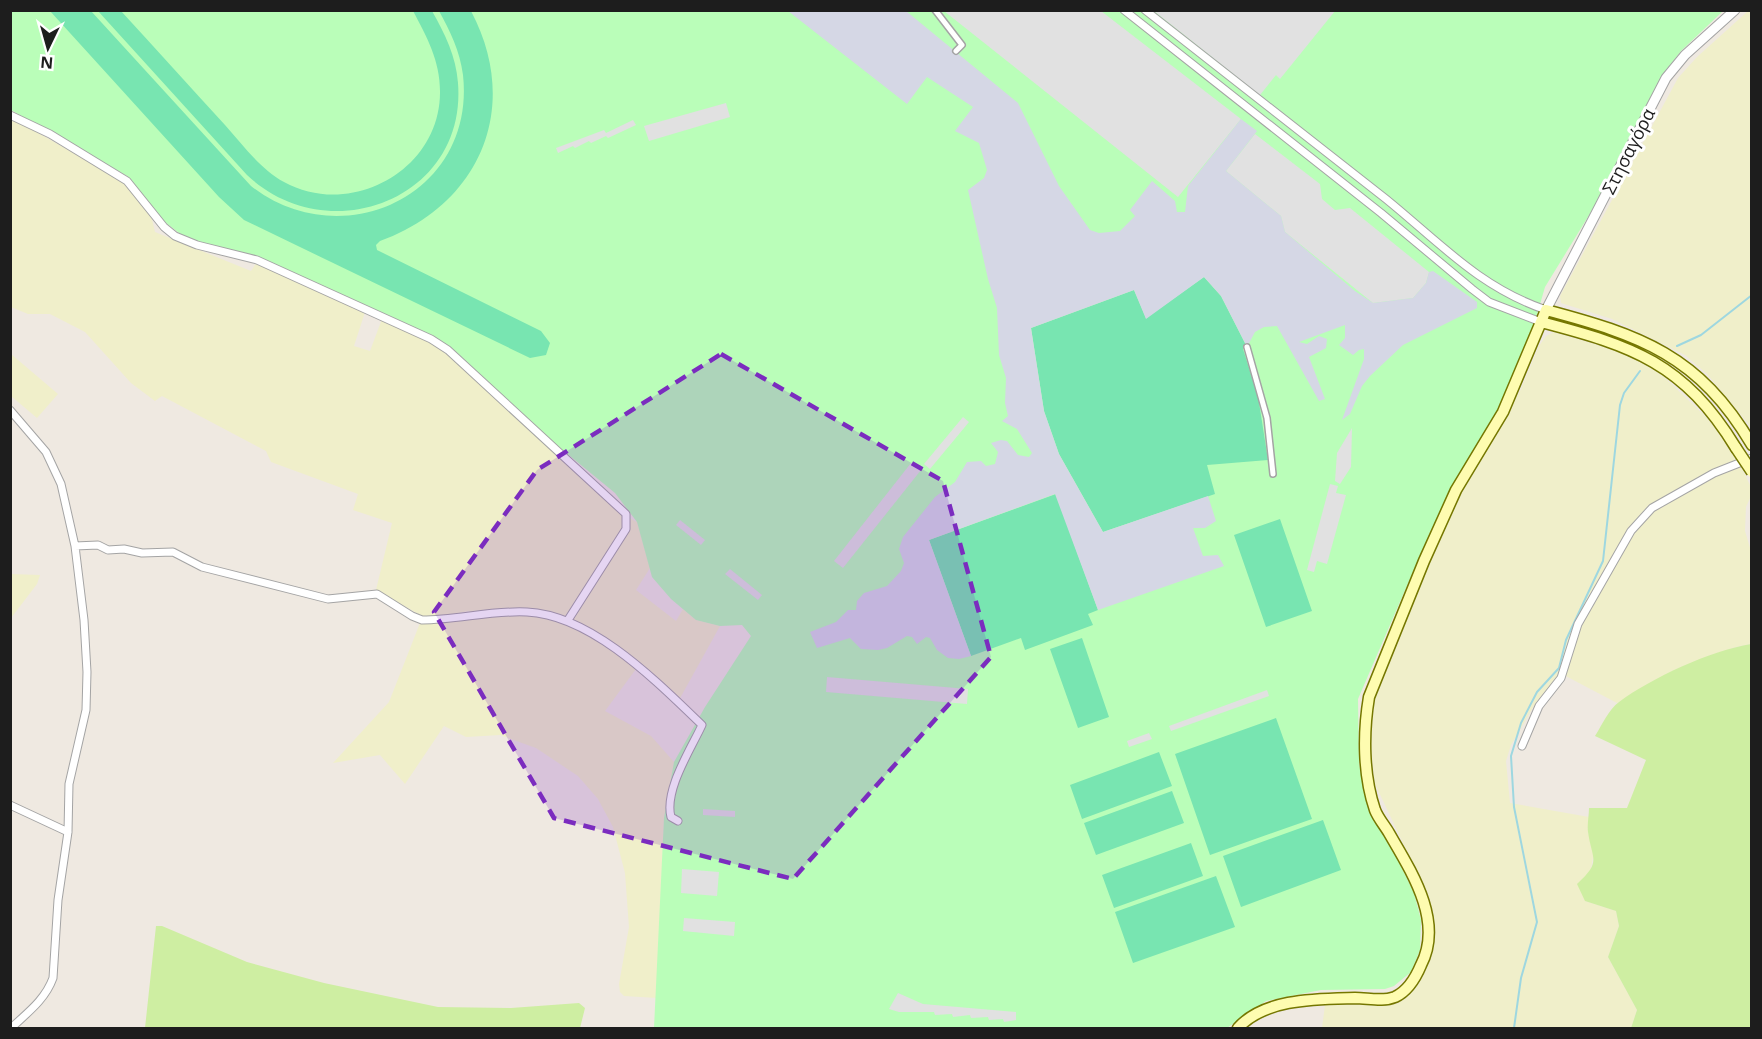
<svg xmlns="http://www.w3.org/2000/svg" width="1762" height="1039" font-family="'Open Sans',sans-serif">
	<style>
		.farmland { fill: #f0efca }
		.grass { fill: #ceeea2 }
		.park { fill: #bafeb9 }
		.pitch { fill: #78e5b1 }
		.parking { fill: #e1e1e1 }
		.plaza { fill: #d5d7e5 }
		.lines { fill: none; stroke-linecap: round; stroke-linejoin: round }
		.stream { stroke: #9ed7e0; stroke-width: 2 }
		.pedestrian-casing { stroke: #a4a4a4; stroke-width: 8 }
		.minor-casing { stroke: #a4a4a4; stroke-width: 9 }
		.tertiary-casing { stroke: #a4a4a4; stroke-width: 11 }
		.secondary-casing { stroke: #757700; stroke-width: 13 }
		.pedestrian { stroke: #fff; stroke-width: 5 }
		.minor { stroke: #fff; stroke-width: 7 }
		.tertiary { stroke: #fff; stroke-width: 9 }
		.secondary { stroke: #fefcb0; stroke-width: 10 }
		.secondary-bridge-casing { stroke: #757700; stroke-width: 13; stroke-linecap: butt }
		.secondary-bridge { stroke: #fefcb0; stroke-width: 10 }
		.marked { fill: #7b2cbf; fill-opacity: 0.2; stroke: #7b2cbf; stroke-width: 4.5; stroke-dasharray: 12 8; stroke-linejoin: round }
		.labels { text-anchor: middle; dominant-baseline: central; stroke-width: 6; stroke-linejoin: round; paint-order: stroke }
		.street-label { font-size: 18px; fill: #1d1d1d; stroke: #fff }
	</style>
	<rect width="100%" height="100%" fill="#efe9e1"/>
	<path class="farmland" d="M1748 11H1752L1751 427 1707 374 1685 355 1612 319 1561 303 1560 296 1678 78 1697 57Z
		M10 117 125 182 151 215 155 232 251 271 257 262 365 312 354 346 370 351 382 319 415 333 449 354 591 486 625 516 637 522 650 568 636 590 676 621 683 609 696 620 720 626 679 700 639 665 605 711 651 736 674 762 664 818 657 998 624 996 620 992 619 984 629 927 625 873 613 827 598 799 578 776 536 748 500 735 466 737 444 726 405 784 380 755 333 763 389 702 420 623 466 618 469 611 443 616H422L376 590 392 523 353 510 358 494 271 462 266 451 162 396 155 401 131 383 85 332 50 314H28L11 307Z
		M1554 332 1615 350 1641 360 1662 375 1707 418 1731 447 1751 487V496L1746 507 1745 531 1751 551V644L1736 647 1684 666 1617 703 1560 673 1535 704 1511 745 1506 761 1510 803 1589 817 1588 832 1594 852 1585 901 1616 911 1619 926 1608 957 1637 1010 1631 1028H1322L1325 1005 1397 1004 1406 996 1432 931 1430 900 1375 784 1368 730 1375 690 1460 492 1520 391 1539 346 1546 336Z
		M11 354 58 394 37 418 11 396Z
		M11 574 40 575 37 584 11 618Z"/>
	<path class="grass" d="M1751 644V1028H1631L1637 1010 1608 957 1619 926 1616 911 1585 901 1577 884C1602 861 1592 860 1588 832 1587 825 1589 815 1589 808H1627L1646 760 1595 736C1602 725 1609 709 1619 702 1653 677 1710 651 1751 644Z
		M156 926H162L247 962 324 983 438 1007 511 1008 579 1003 585 1008 580 1028H145Z"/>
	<path class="park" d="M11 11H1723L1681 51 1665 72 1594 207 1545 287 1528 346 1502 408 1463 470 1431 530 1358 699 1359 763 1364 791 1414 893 1421 920 1420 950 1411 972 1394 986 1385 989 1321 990 1266 1001 1227 1028H654L664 818 674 762 705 707 751 636 742 625 720 626 696 620 671 599 652 577 637 522 615 493 548 438 454 350 405 323 263 259 188 240 161 219 127 176 11 110Z"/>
	<path class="pitch" d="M50 11H91L251 186C342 257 476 195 463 75 460 51 450 31 439 11H471C522 107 480 205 380 241L376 245 377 250 541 331 550 343 546 355 530 358 244 220 219 197Z
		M98 11H121C156 49 190 87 225 125 243 145 260 169 284 182 351 219 441 170 440 91 440 61 427 37 413 11H432C445 34 456 56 458 83 467 200 327 251 247 175Z
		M1204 277 1221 296 1247 347 1243 349 1258 396 1268 460 1207 465 1215 494 1103 532 1059 454 1044 411 1031 328 1134 290 1146 318Z
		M1056 494 1098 610 1088 614 1093 625 1025 650 1021 638 971 656 929 540Z
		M1280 519 1312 611 1266 627 1234 535Z
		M1082 638 1109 717 1078 728 1050 649Z
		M1276 718 1312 819 1210 855 1175 754Z
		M1159 752 1172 786 1082 819 1070 785Z
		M1172 791 1184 823 1096 855 1084 823Z
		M1323 820 1341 870 1241 907 1223 856Z
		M1191 843 1203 876 1114 908 1102 875Z
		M1216 876 1235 927 1133 963 1115 912Z"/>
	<path class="parking" d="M944 11H1101L1241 119 1178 197Z
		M1154 11H1335L1280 79 1276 75 1260 95Z
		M726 103 730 117 649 141 644 126Z
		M633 120 636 125 608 138 606 136 591 143 589 141 575 148 573 146 558 153 556 148 604 130 606 133Z
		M1255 134 1320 184 1322 199 1335 210 1350 208 1429 272 1426 283 1413 298 1373 303 1285 232 1281 216 1226 171Z
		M963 417 969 422 930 469 924 464Z
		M1352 428 1351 467 1340 484 1335 481 1337 453Z
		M911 463 921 470 843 568 834 561Z
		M1330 484 1338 486 1336 493 1346 495 1327 564 1317 561 1314 572 1307 570Z
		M680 520 705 540 701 545 676 525Z
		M730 569 762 595 758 600 725 574Z
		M827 677 968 689 967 704 826 692Z
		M1267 690 1269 696 1171 731 1169 726Z
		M1149 733 1152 739 1129 747 1127 741Z
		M703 809 735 811V817L703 815Z
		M682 869 719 872 717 896 681 893Z
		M684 918 735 922 734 936 683 931Z
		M898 993 923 1004 1016 1012V1020L1004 1022 1003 1019 989 1020 988 1017 971 1018 970 1015 953 1017 952 1014 935 1015 934 1012H899L889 1009Z"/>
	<path class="plaza" d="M788 11H906L1018 103 1059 186 1090 230 1099 233 1120 231 1135 216 1130 210 1152 181 1175 201 1177 212H1185L1188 186 1241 119 1257 131 1226 171 1281 216 1285 232 1355 291 1373 303 1413 298 1426 283 1429 272 1433 271 1477 302V308L1403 345 1370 376 1362 386 1350 414 1342 420 1364 359V349L1359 350 1353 355 1339 345 1345 338V325L1299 342 1307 344 1319 336 1327 339 1326 348 1309 357 1325 399 1319 401 1277 326 1264 327 1255 332 1247 347 1221 296 1204 277 1146 319 1134 290 1031 328 1044 411 1059 454 1103 532 1208 496 1216 521 1205 528H1193L1203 556 1218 555 1224 566 1098 610 1055 494 929 540 971 656 959 659 948 658 937 650 930 638 926 637 917 644 912 637 907 636 887 648 878 650 861 649 850 638 817 648 810 632 836 622 848 610H856L857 601 864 593 887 586 901 571 904 563 899 549 903 537 935 497 955 482 967 462 981 461 986 466 995 464 998 452 991 443 1001 440 1007 441 1018 455 1029 457 1032 453 1017 429 1002 421 1008 416 1005 403 1006 378 999 355 997 308 988 279 968 190 984 178 987 170 979 143 955 131 973 107 927 77 907 104Z"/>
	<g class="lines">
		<path class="stream" d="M1677 346 1701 335 1752 295
			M1514 1028 1521 978 1537 922 1514 807 1511 756 1521 723 1537 692 1559 668 1566 640 1603 561 1620 405 1624 393 1640 371"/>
		<defs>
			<path id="pedestrian" d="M935 10 962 45 956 51
				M1247 347 1267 418 1273 474"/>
			<path id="minor" d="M1124 10 1381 213 1472 289 1489 302 1541 322
				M1145 10C1225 73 1306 136 1386 199 1439 242 1479 287 1546 310
				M10 115 50 134 127 181 164 227 175 236 197 245 257 260 431 339 448 350 626 514V529L568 620
				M10 410 46 452 61 484 75 546 84 620 87 672 86 710 69 784 68 832 58 900 53 978C45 1000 27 1013 11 1028
				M75 546 98 545 108 550 124 549 142 553 173 552 202 567 328 599 377 594 412 616 422 620C457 620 492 610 527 612 592 615 657 682 702 725 691 749 664 790 671 817L678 821
				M1522 746 1539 706 1561 678 1578 624 1631 531 1652 508 1714 473 1752 458
				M10 805 68 832"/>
			<path id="tertiary" d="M1546 310 1666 78 1685 55 1735 10"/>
			<path id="secondary" d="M1541 322C1633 346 1684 363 1736 448
				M1238 1028C1265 998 1318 999 1355 998 1368 998 1383 1002 1395 997 1408 991 1416 977 1421 965 1444 921 1411 871 1389 833 1385 826 1378 818 1375 810 1363 775 1363 733 1369 697L1424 561 1456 490 1503 412 1546 310C1640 335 1699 355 1752 445"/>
		</defs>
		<use href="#pedestrian" class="pedestrian-casing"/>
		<use href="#minor" class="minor-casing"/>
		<use href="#tertiary" class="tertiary-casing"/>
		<use href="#secondary" class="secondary-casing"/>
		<use href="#pedestrian" class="pedestrian"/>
		<use href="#minor" class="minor"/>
		<use href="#tertiary" class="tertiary"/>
		<use href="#secondary" class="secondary"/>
		<defs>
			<path id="secondary-bridge" d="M1736 448 1752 472"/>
		</defs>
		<use href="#secondary-bridge" class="secondary-bridge-casing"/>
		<use href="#secondary-bridge" class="secondary-bridge"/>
	</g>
	<path class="marked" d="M721 354 943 481 991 657 793 879 554 818 434 612 537 470Z"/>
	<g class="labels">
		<g class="street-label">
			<text transform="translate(1628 151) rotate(-63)">Στησαγόρα</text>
		</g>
	</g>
	<rect width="1762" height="1039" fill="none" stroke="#1d1d1d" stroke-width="24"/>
	<g transform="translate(48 48) rotate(185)" stroke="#ffffff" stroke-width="4.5" paint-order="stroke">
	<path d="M0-4.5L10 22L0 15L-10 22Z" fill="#1d1d1d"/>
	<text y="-9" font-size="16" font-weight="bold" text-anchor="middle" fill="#1d1d1d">N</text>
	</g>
</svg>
